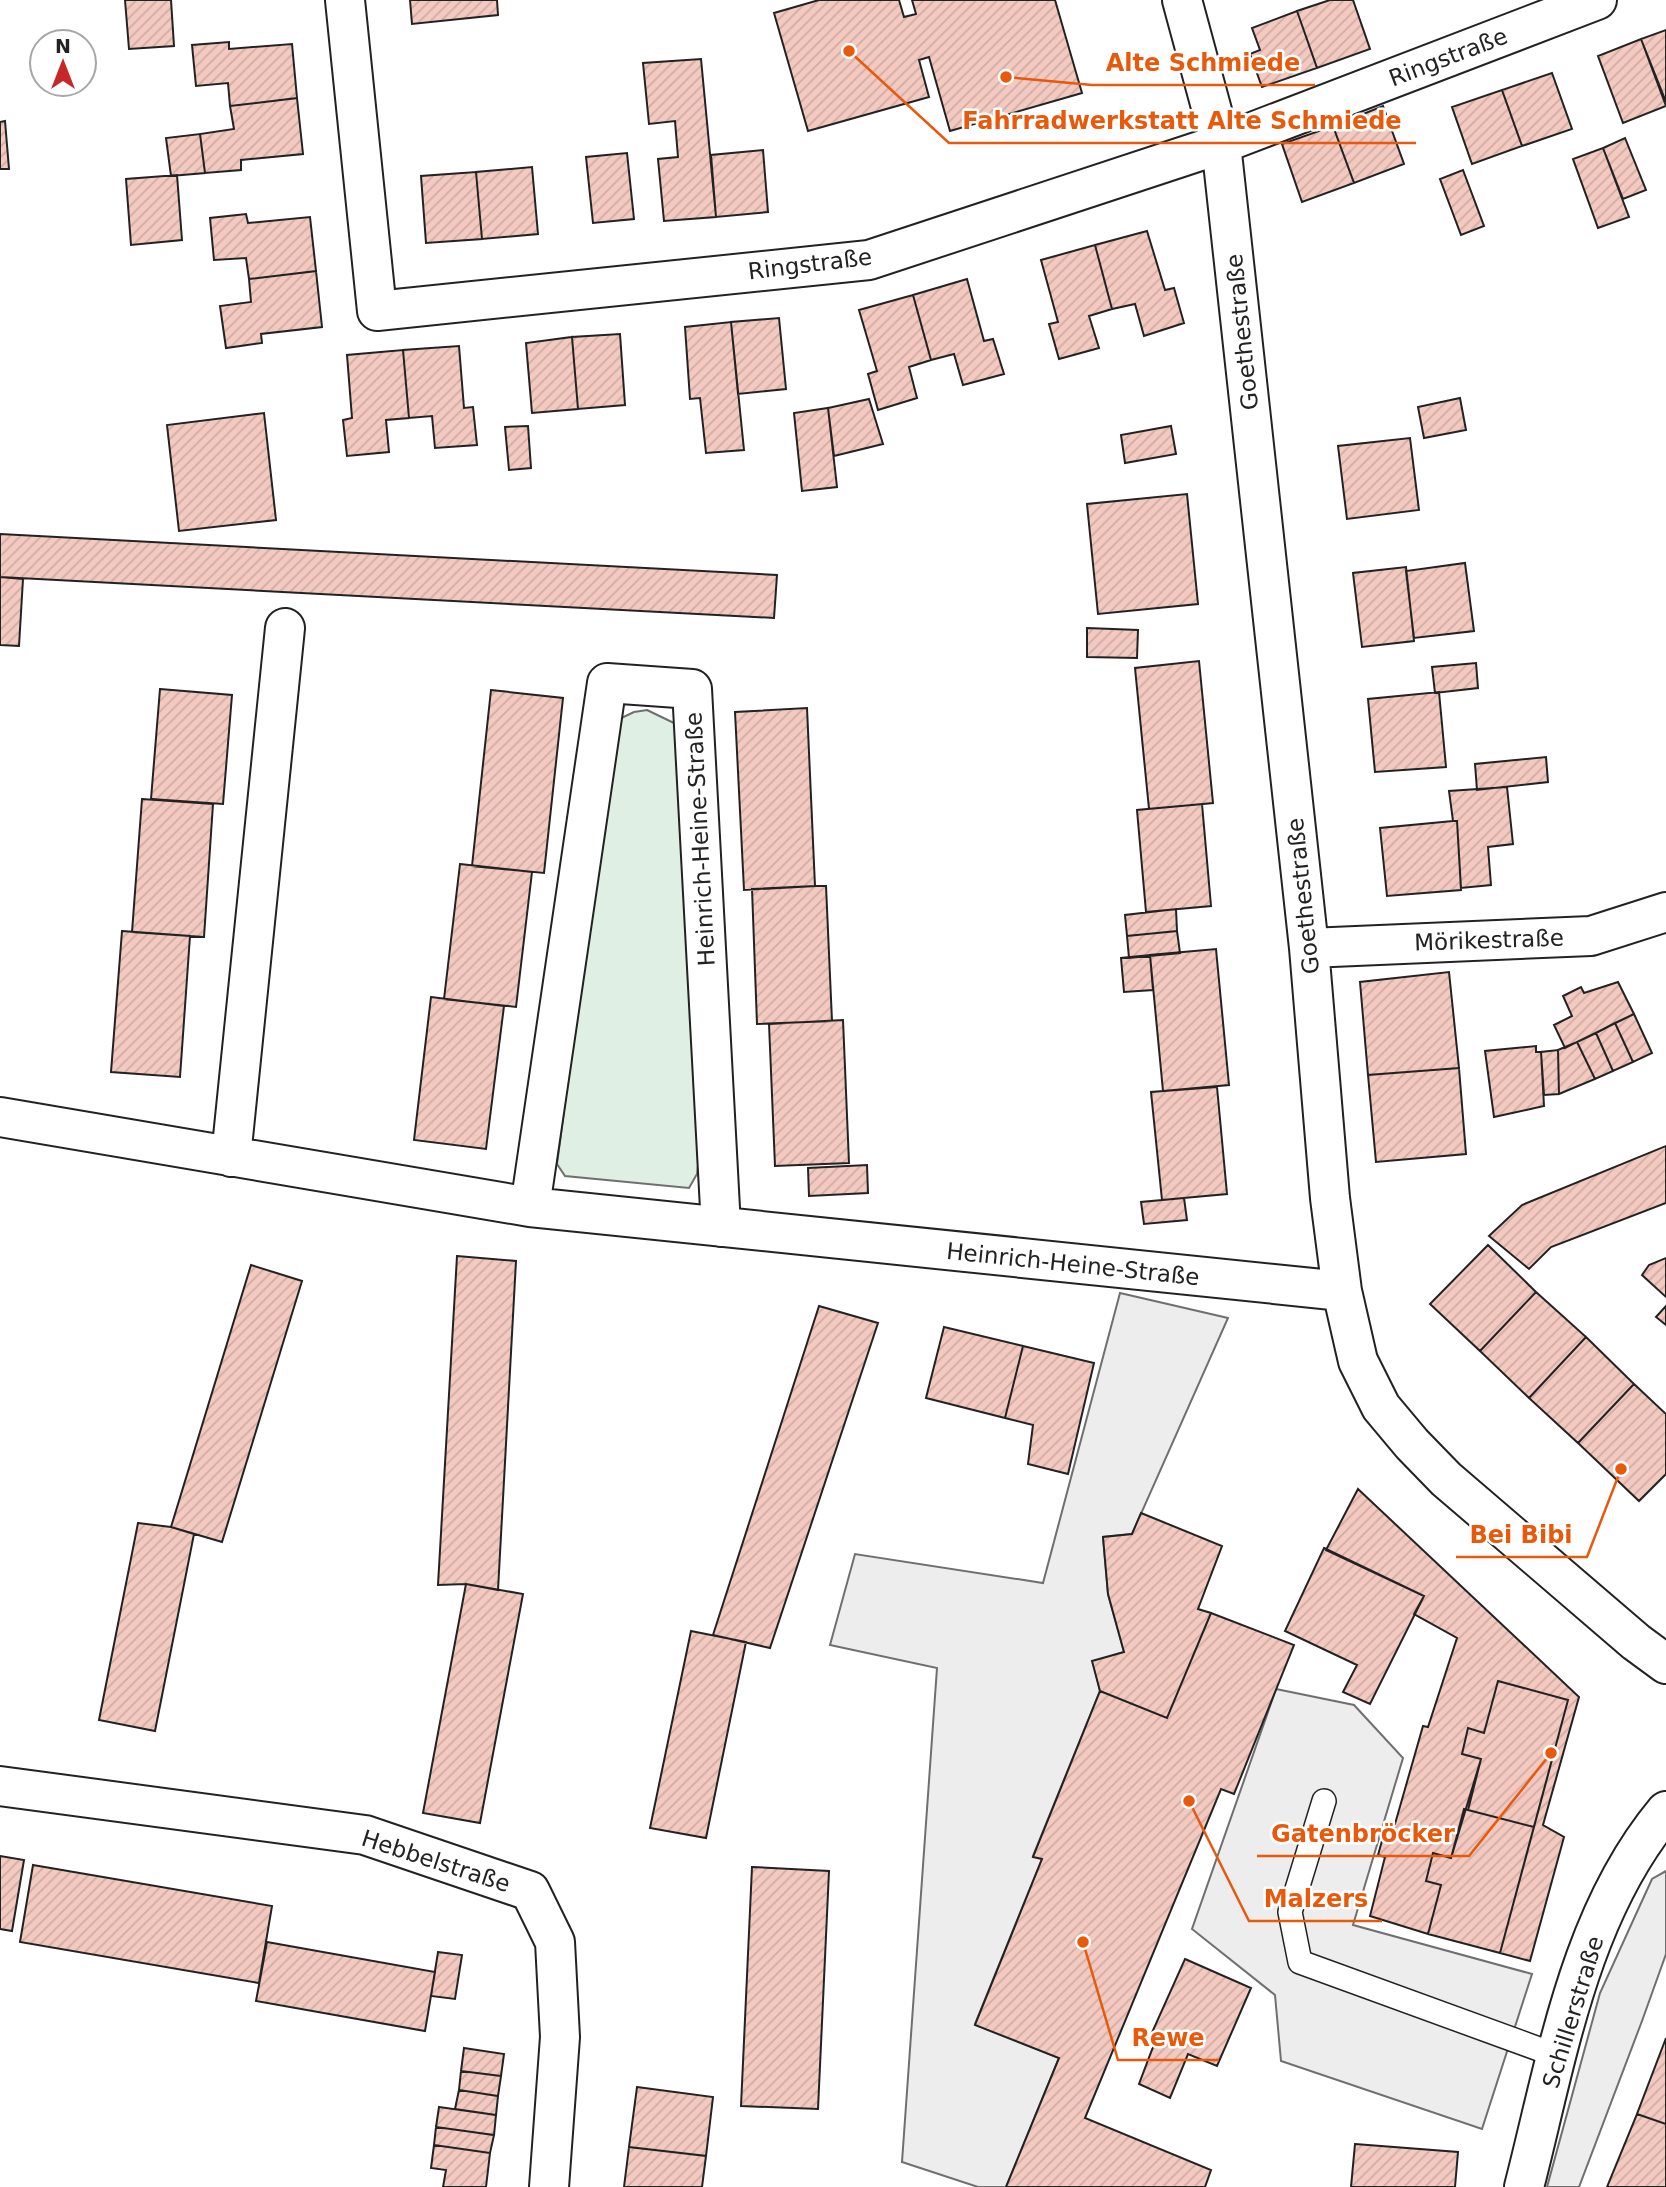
<svg xmlns="http://www.w3.org/2000/svg" width="1666" height="2187" font-family="'DejaVu Sans',sans-serif">
	<style>
		.green { fill: #e0efe3; stroke: #6f6f6f; stroke-width: 2 }
		.parking { fill: #ededed; stroke: #6f6f6f; stroke-width: 2 }
		.building { fill: url(#building-hatch); stroke: #222; stroke-width: 2 }
		.lines { fill: none; stroke-linecap: round; stroke-linejoin: round }
		.service-casing { stroke: #222; stroke-width: 26 }
		.minor-casing { stroke: #222; stroke-width: 42 }
		.tertiary-casing { stroke: #222; stroke-width: 42 }
		.service { stroke: #fff; stroke-width: 23 }
		.minor { stroke: #fff; stroke-width: 38 }
		.tertiary { stroke: #fff; stroke-width: 38 }
		.labels { text-anchor: middle; dominant-baseline: central; stroke-width: 5; stroke-linejoin: round; paint-order: stroke }
		.street-label { font-size: 23px; fill: #222; stroke: #fff }
		.leader { fill: none; stroke: #e8590c; stroke-width: 2.5 }
		.callout-dot { fill: #e8590c; stroke: #fff; stroke-width: 2.5 }
		.callout-label { font-size: 24px; text-anchor: middle; font-weight: bold; fill: #e8590c; stroke: #fff; stroke-width: 5; stroke-linejoin: round; paint-order: stroke }
	</style>
	<defs>
		<pattern id="building-hatch" width="6" height="6" patternUnits="userSpaceOnUse" patternTransform="scale(1.75)"><rect width="6" height="6" fill="#f3c9c0"/><path d="M-1 1l2-2M0 6l6-6M5 7l2-2" fill="none" stroke="#d0aca5"/></pattern>
	</defs>
	<rect width="100%" height="100%" fill="#fff"/>
	<path class="green" d="M647 710 676 724 699 1157 697 1174 689 1188 565 1176 557 1164 615 721 634 712Z"/>
	<path class="parking" d="M1120 1293 1228 1318 1132 1534 1103 1537 1108 1594 1124 1652 1093 1662 1100 1691 1033 1856 1042 1859 975 2024 1059 2058 1006 2187H978L902 2162 937 1668 830 1645 855 1554 1043 1583Z
		M1276 1689 1354 1705 1403 1758 1353 1925 1532 1974 1482 2129 1281 2061 1275 1995 1192 1929Z
		M1666 1871V1954L1642 2021 1579 2187H1547L1600 1993 1652 1879Z"/>
	<path class="building" d="M125 0H171L174 46 129 49Z
		M410 0H497L498 15 412 24Z
		M819 0H899L904 17 916 14 912 0H1055L1082 93 950 131 929 57 919 60 929 97 808 131 774 13Z
		M1330 0H1353L1370 49 1317 68 1297 11Z
		M1297 11 1317 68 1262 87 1250 54 1260 50 1252 28Z
		M1666 30V102L1641 39Z
		M1641 39 1666 106 1623 123 1598 56Z
		M229 42V49L292 44 297 98 230 106 228 83 196 86 192 45Z
		M701 59 716 217 664 221 658 159 678 157 675 121 649 124 643 63Z
		M1552 73 1572 129 1522 146 1502 90Z
		M1502 90 1522 146 1472 164 1452 107Z
		M297 98 303 154 241 160V170L205 173 200 134 234 129 230 106Z
		M1383 106 1404 164 1354 183 1333 126Z
		M5 121 9 169H0V122Z
		M1333 126 1354 183 1302 202 1282 144Z
		M200 134 205 173 171 176 166 138Z
		M1625 138 1646 190 1623 199 1603 148Z
		M1603 148 1629 217 1598 228 1573 159Z
		M763 150 768 212 716 217 711 155Z
		M627 153 634 219 593 223 586 157Z
		M532 167 538 234 482 239 476 172Z
		M1463 170 1484 226 1461 235 1440 179Z
		M476 172 482 239 426 243 421 176Z
		M177 175 182 240 131 245 126 179Z
		M246 214 248 223 310 217 316 271 249 279 246 258 214 260 210 218Z
		M1147 231 1165 290 1174 288 1184 323 1144 336 1135 304 1112 309 1095 245Z
		M1095 245 1112 309 1089 316 1099 348 1059 359 1049 324 1058 322 1041 260Z
		M316 271 322 327 261 334 262 343 226 348 220 306 251 302 249 279Z
		M967 279 984 341 993 339 1004 374 963 385 954 354 931 360 913 295Z
		M913 295 931 360 909 367 917 398 878 410 868 374 877 371 859 310Z
		M779 318 786 389 738 394 731 322Z
		M731 322 744 450 706 453 700 398 690 399 685 327Z
		M620 334 625 405 578 409 572 337Z
		M572 337 578 409 532 413 526 343Z
		M459 346 464 408 473 407 477 445 435 448 432 416 409 418 403 350Z
		M403 350 409 418 386 420 389 452 347 456 343 420 352 418 347 355Z
		M1460 398 1466 430 1424 438 1418 407Z
		M869 399 883 444 834 456 828 408Z
		M828 408 837 487 802 491 794 413Z
		M264 413 276 520 179 531 167 425Z
		M528 426 531 468 509 470 505 427Z
		M1171 426 1176 454 1125 463 1121 435Z
		M1410 438 1419 510 1347 519 1338 446Z
		M1187 494 1198 604 1098 614 1087 504Z
		M0 534 777 575 774 618 0 577Z
		M1465 563 1474 631 1414 638 1406 571Z
		M1406 567 1414 641 1362 647 1353 573Z
		M0 577 23 579 19 646 0 645Z
		M1087 628 1138 630 1137 658 1087 657Z
		M1199 661 1213 803 1149 809 1135 668Z
		M1476 663 1478 688 1435 693 1432 667Z
		M160 689 232 695 223 804 151 799Z
		M491 690 563 698 544 873 472 866Z
		M1439 692 1446 767 1375 772 1368 699Z
		M807 708 815 886 744 890 735 712Z
		M1546 757 1548 782 1477 790 1475 764Z
		M1507 787 1513 844 1488 847 1491 885 1461 888 1457 821H1453L1449 791Z
		M142 799 213 804 204 937 132 932Z
		M1202 804 1211 906 1146 912 1137 810Z
		M1453 821H1457L1461 890 1387 896 1380 828Z
		M460 864 532 872 516 1007 444 999Z
		M815 886H826L832 1021 757 1024 752 889Z
		M1176 909 1177 931 1127 936 1125 915Z
		M122 931 190 936 180 1077 111 1072Z
		M1177 931 1180 953 1129 958 1127 936Z
		M1216 949 1229 1085 1163 1091 1150 955Z
		M1150 955 1153 990 1124 992 1121 958Z
		M1449 972 1459 1068 1368 1075 1360 982Z
		M1618 982 1634 1014 1565 1048 1554 1025 1572 1016 1563 996 1581 987 1584 993Z
		M431 997 504 1006 486 1149 414 1140Z
		M1634 1014 1652 1053 1633 1062 1615 1023Z
		M843 1020 849 1163 775 1166 769 1024Z
		M1615 1023 1633 1062 1613 1071 1596 1033Z
		M1596 1033 1613 1071 1595 1079 1577 1042Z
		M1577 1042 1595 1079 1559 1094 1558 1050Z
		M1536 1046V1052H1541L1544 1106 1494 1117 1485 1051Z
		M1558 1050 1559 1094 1544 1095 1541 1052Z
		M1459 1068 1466 1154 1376 1162 1368 1075Z
		M1217 1087 1227 1194 1162 1200 1151 1092Z
		M1666 1146V1203L1551 1247 1529 1269 1489 1236 1522 1205Z
		M867 1165 868 1193 809 1196 808 1168Z
		M1184 1198 1187 1220 1144 1224 1141 1202Z
		M1488 1245 1536 1292 1480 1351 1430 1304Z
		M457 1256 516 1261 498 1590 466 1584 438 1585Z
		M1666 1258V1297L1642 1275 1649 1265Z
		M251 1265 302 1281 222 1542 171 1527Z
		M1536 1292 1586 1337 1529 1398 1480 1351Z
		M819 1306 878 1323 770 1648 713 1635Z
		M1666 1306V1325L1656 1317Z
		M944 1327 1023 1346 1005 1418 926 1398Z
		M1586 1337 1634 1384 1578 1443 1529 1398Z
		M1023 1346 1094 1363 1068 1474 1028 1464 1033 1425 1005 1418Z
		M1634 1384 1666 1414V1474L1639 1501 1578 1443Z
		M1358 1489 1579 1697 1543 1825 1564 1837 1530 1961 1500 1953 1568 1700 1498 1681 1484 1733 1468 1728 1462 1754 1481 1759 1451 1858 1433 1853 1426 1881 1441 1885 1428 1934 1370 1916 1385 1857 1378 1855 1387 1823 1395 1824 1423 1726 1428 1727 1457 1638 1414 1614 1424 1596 1326 1550Z
		M1141 1513 1222 1546 1198 1609 1211 1613 1167 1718 1100 1691 1092 1661 1124 1652 1108 1594 1103 1537 1132 1534Z
		M138 1523 171 1527 194 1534 155 1731 99 1720Z
		M1324 1548 1424 1596 1370 1704 1343 1692 1357 1665 1285 1631Z
		M466 1584 523 1594 480 1823 423 1813Z
		M1211 1613 1294 1645 1234 1794 1221 1789 1085 2118 1211 2170 1205 2187H1006L1059 2058 975 2025 1042 1859 1033 1857 1100 1691 1167 1718Z
		M691 1631 746 1642 706 1838 650 1828Z
		M1498 1681 1568 1700 1534 1827 1468 1810 1481 1759 1462 1754 1468 1728 1484 1733Z
		M1464 1809 1534 1827 1500 1953 1428 1934 1441 1885 1426 1881 1433 1853 1451 1858Z
		M0 1856 24 1860 12 1931 0 1929Z
		M33 1865 272 1906 259 1983 20 1942Z
		M752 1867 829 1871 818 2109 741 2106Z
		M267 1942 435 1972 425 2031 256 2001Z
		M438 1952 462 1955 455 1999 431 1996Z
		M1185 1959 1251 1988 1217 2066 1188 2054 1170 2098 1139 2084 1156 2039 1150 2037Z
		M1666 2038V2124L1637 2114Z
		M464 2048 504 2054 501 2076 461 2071Z
		M461 2071 501 2076 498 2096 459 2090Z
		M637 2087 713 2097 706 2156 629 2147Z
		M459 2090 498 2096 496 2115 455 2109Z
		M439 2107 496 2115 494 2135 436 2127Z
		M1637 2114 1666 2124V2187H1607Z
		M436 2127 494 2135 490 2153 434 2145Z
		M1355 2144 1458 2152 1455 2187H1351Z
		M434 2145 490 2153 486 2187H443L446 2170 431 2168Z
		M629 2147 706 2156 702 2187H624Z"/>
	<g class="lines">
		<defs>
			<path id="service" d="M1324 1801 1290 1912 1300 1962 1558 2056"/>
			<path id="minor" d="M345 0 377 311 869 260 1221 144 1597 0
				M1182 0 1221 144 1309 948 1330 1198 1342 1291 1358 1361 1381 1407 1412 1444 1446 1479 1636 1642 1666 1664
				M1309 948 1591 936 1666 912
				M0 1117 530 1207 1342 1291
				M231 1157 285 628
				M530 1207 607 683 692 689 721 1227
				M0 1786 365 1835 530 1891 555 1942 560 2037 549 2187"/>
			<path id="tertiary" d="M1524 2187C1557 2059 1579 1915 1666 1811"/>
		</defs>
		<use href="#service" class="service-casing"/>
		<use href="#minor" class="minor-casing"/>
		<use href="#tertiary" class="tertiary-casing"/>
		<use href="#service" class="service"/>
		<use href="#minor" class="minor"/>
		<use href="#tertiary" class="tertiary"/>
	</g>
	<g class="labels">
		<g class="street-label">
			<text transform="translate(1448 57) rotate(-21)">Ringstraße</text>
			<text transform="translate(810 264) rotate(-7)">Ringstraße</text>
			<text transform="translate(1242 332) rotate(-96)">Goethestraße</text>
			<text transform="translate(700 839) rotate(-93)">Heinrich-Heine-Straße</text>
			<text transform="translate(1303 896) rotate(-96)">Goethestraße</text>
			<text transform="translate(1489 940) rotate(-2)">Mörikestraße</text>
			<text transform="translate(1073 1264) rotate(6)">Heinrich-Heine-Straße</text>
			<text transform="translate(436 1861) rotate(18)">Hebbelstraße</text>
			<text transform="translate(1573 2012) rotate(-73)">Schillerstraße</text>
		</g>
	</g>
	<path class="leader" d="M1006 77L1092 85H1315M849 51L949 143H1416M1621 1469L1587 1557H1456M1551 1753L1469 1856H1257M1189 1801L1249 1921H1382M1083 1942L1118 2060H1219"/>
	<g class="callout-dot">
		<circle cx="1006" cy="77" r="7"/>
		<circle cx="849" cy="51" r="7"/>
		<circle cx="1621" cy="1469" r="7"/>
		<circle cx="1551" cy="1753" r="7"/>
		<circle cx="1189" cy="1801" r="7"/>
		<circle cx="1083" cy="1942" r="7"/>
	</g>
	<g class="callout-label">
		<text x="1203" y="71">Alte Schmiede</text>
		<text x="1182" y="129">Fahrradwerkstatt Alte Schmiede</text>
		<text x="1521" y="1543">Bei Bibi</text>
		<text x="1363" y="1842">Gatenbröcker</text>
		<text x="1316" y="1907">Malzers</text>
		<text x="1168" y="2046">Rewe</text>
	</g>
	<g transform="translate(63 63)"><circle r="33" fill="#ffffff" stroke="#a7a7a7" stroke-width="2"/>
	<path d="M0-5L12 26L0 18L-12 26Z" fill="#c62828"/>
	<text y="-10" font-size="19" font-weight="bold" text-anchor="middle" fill="#222222">N</text>
	</g>
</svg>
